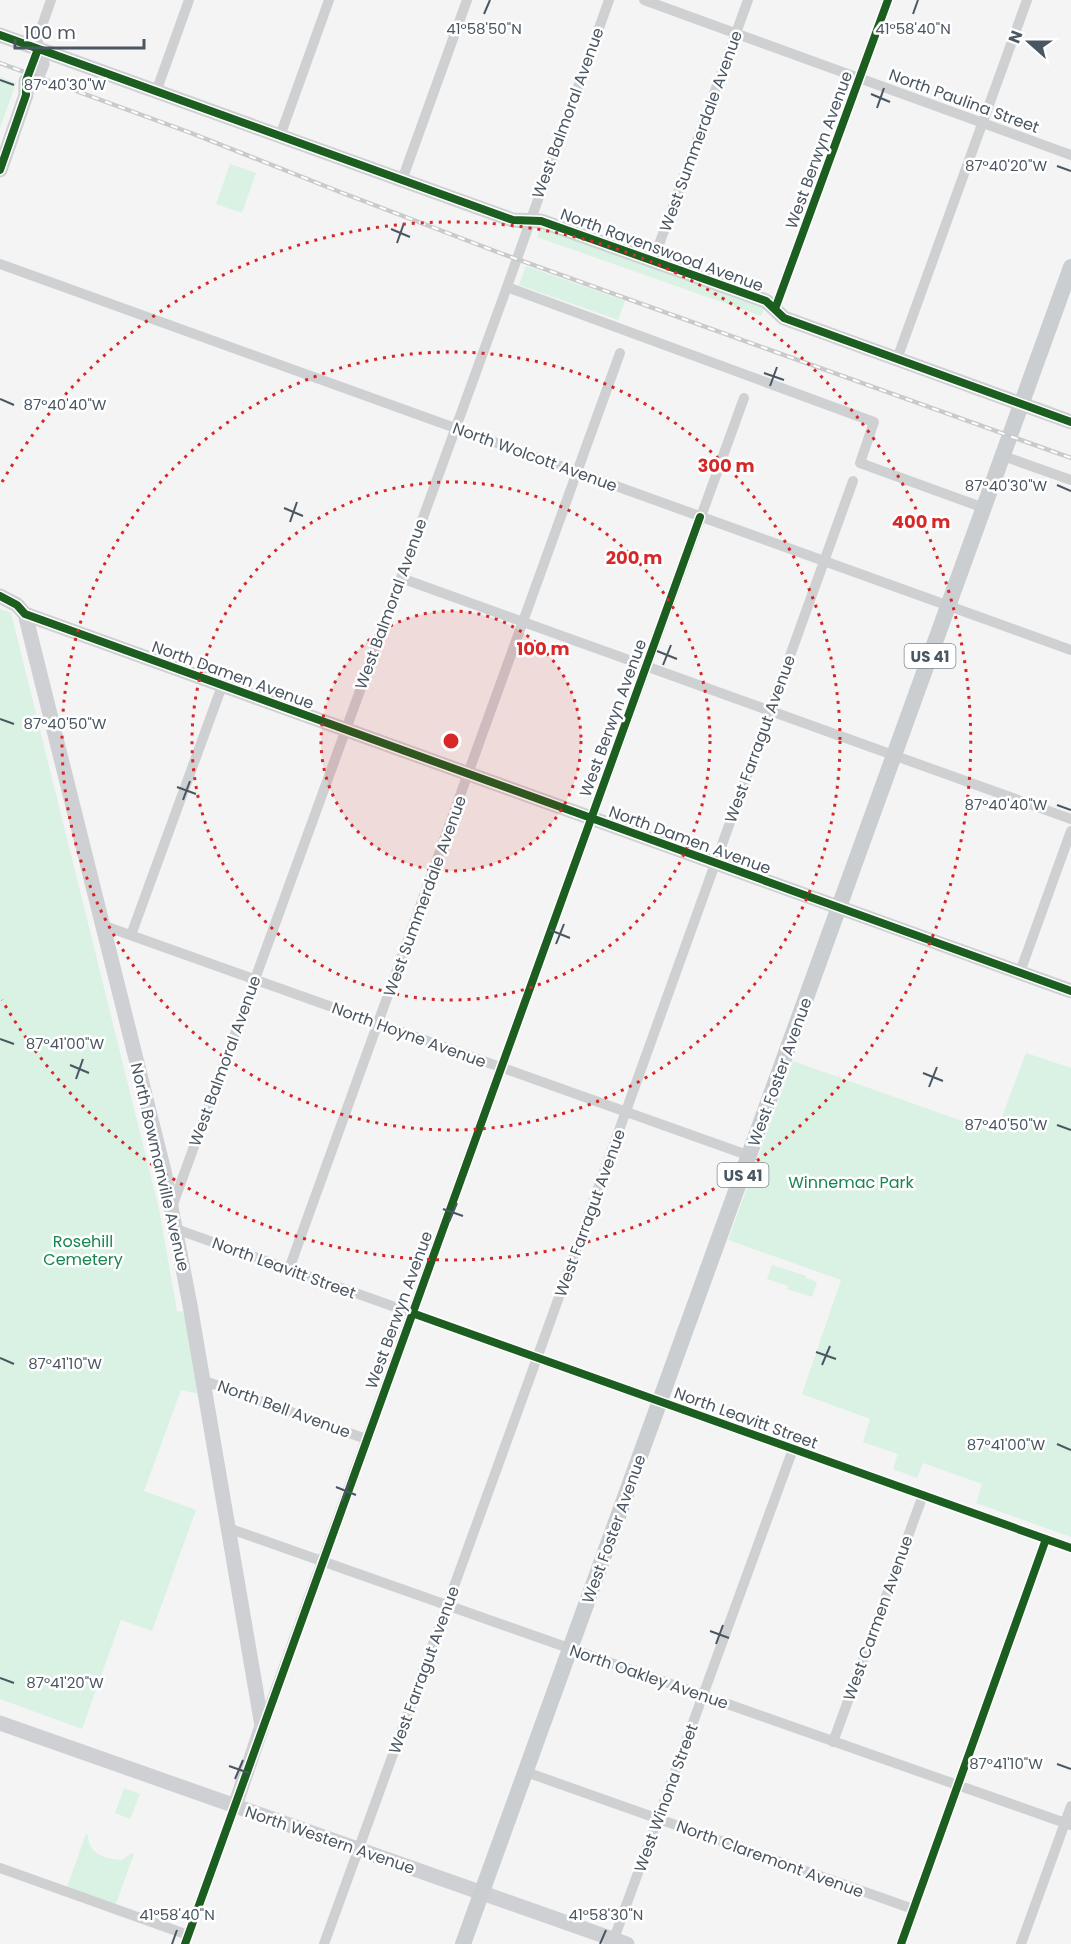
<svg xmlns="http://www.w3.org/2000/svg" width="1071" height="1944" font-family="Poppins,sans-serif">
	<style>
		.green { fill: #d9f2e3 }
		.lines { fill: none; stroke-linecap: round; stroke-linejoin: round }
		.secondary-tunnel { stroke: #d2d4d7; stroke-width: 15; stroke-dasharray: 15 8; stroke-linecap: butt }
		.street { stroke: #ced0d2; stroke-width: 10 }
		.secondary { stroke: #ced0d4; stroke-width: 15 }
		.primary { stroke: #caced1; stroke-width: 16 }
		.rail-casing { stroke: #c9cacc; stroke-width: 4.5 }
		.rail { stroke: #fff; stroke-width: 2; stroke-dasharray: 7; stroke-linecap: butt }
		.cycleway-casing { stroke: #fff; stroke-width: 11 }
		.cycleway { stroke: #1b5e20; stroke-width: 8 }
		.ticks { fill: none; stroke: #4a5661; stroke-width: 2 }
		.ring { fill: none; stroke: #d62828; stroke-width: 3; stroke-dasharray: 3 6 }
		.labels { text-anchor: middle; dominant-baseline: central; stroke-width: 5; stroke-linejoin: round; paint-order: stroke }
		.shield { fill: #fff; stroke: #808990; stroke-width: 1.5 }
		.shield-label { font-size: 15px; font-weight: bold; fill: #4a5661 }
		.street-label { font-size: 16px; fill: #4a5661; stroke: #fff }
		.park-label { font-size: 16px; fill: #17864f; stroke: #fff }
		.ticks-label { font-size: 15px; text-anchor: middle; fill: #4a5661; stroke: #fff; stroke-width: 5; stroke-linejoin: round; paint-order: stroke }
		.centre { fill: #d62828; stroke: #fff; stroke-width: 3 }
		.ring-label { font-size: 18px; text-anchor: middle; font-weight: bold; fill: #d62828; stroke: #fff; stroke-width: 5; stroke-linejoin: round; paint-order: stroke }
	</style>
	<rect width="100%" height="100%" fill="#f4f4f4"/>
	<path class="green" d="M0 77 16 83 0 128Z
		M230 164 256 173 242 213 216 204Z
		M541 227 765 307 761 316 537 237Z
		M526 266 625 301 618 320 519 285Z
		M0 609 11 613 159 1209 177 1311 185 1312 198 1394 181 1390 144 1491 196 1510 152 1631 121 1620 82 1729 0 1699Z
		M1026 1053 1071 1068V1537L976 1503 982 1484 923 1463 917 1478 893 1469 898 1454 863 1442 870 1419 802 1394 841 1280 728 1240 793 1061 996 1133Z
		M772 1265 806 1276V1278L817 1282 812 1297 787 1289 788 1286 767 1279Z
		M124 1788 140 1794 130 1819 115 1813Z
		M86 1834 88 1835C88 1854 105 1859 122 1860L132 1853 134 1854 116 1904 67 1887Z"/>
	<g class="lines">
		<path class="secondary-tunnel" d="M34 84 40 69"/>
		<path class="street" d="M644 0 1071 155
			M38 49V37L51 0
			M156 92 189 0
			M280 136 329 0
			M402 180 467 0
			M653 261 748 0
			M0 264 1071 650
			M507 287 874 422 860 463 984 508
			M775 309 888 0
			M897 359 1027 0
			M1003 456 1071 480
			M401 578 1071 819
			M102 925 750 1156
			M131 935 222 686
			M1020 972 1071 831
			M172 1207 503 298 609 0
			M176 1229 1071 1548
			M289 1269 620 353
			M202 1380 366 1439
			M228 1528 1071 1825
			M263 1724 744 398
			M833 1742 923 1495
			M526 1772 913 1909
			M0 1868 188 1935
			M185 1944 235 1806
			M324 1944 537 1358 853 481
			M612 1944 793 1449
			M901 1944 1046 1539
			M1021 1944 1071 1806"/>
		<path class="secondary" d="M0 35 513 220 541 221 766 301 784 318 1071 422
			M38 49 42 64 40 69
			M0 170 26 95V81
			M0 596 17 605 25 614 1071 991
			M25 614 164 1171 190 1305 262 1726 235 1806
			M0 1723 627 1944"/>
		<path class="primary" d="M463 1944 1071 267"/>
		<defs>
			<path id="rail" d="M0 63 191 133 340 192 500 253 1071 458"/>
		</defs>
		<use href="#rail" class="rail-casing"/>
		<use href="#rail" class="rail"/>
		<defs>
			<path id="cycleway" d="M0 35 513 220 541 221 766 301 784 318 1071 422
				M0 170 26 95V81L38 49
				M775 309 888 0
				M0 596 17 605 25 614 1071 991
				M412 1313 1071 1548
				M185 1944 700 517
				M901 1944 1046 1539"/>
		</defs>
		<use href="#cycleway" class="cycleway-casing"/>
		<use href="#cycleway" class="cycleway"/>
	</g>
	<path class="ticks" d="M484 14 490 0M913 14 918 0M0 80 14 85M871 94 890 102M877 108 884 88M1057 166 1071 171M391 229 410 237M397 243 404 223M764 373 784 380M770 386 777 367M0 399 14 405M1057 485 1071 491M284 508 303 516M290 522 297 502M657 651 677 659M663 665 671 645M0 719 14 724M177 787 196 794M183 800 190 781M1057 805 1071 810M550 930 570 938M556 944 564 924M0 1039 14 1044M70 1065 89 1073M923 1073 943 1081M76 1079 83 1059M929 1087 937 1067M1057 1125 1071 1130M443 1209 463 1216M449 1222 457 1203M816 1352 836 1359M0 1358 14 1364M822 1365 830 1346M1057 1444 1071 1450M336 1487 356 1495M342 1501 350 1481M710 1631 729 1638M716 1644 723 1625M0 1678 14 1683M1057 1764 1071 1769M229 1766 249 1773M235 1779 243 1760M172 1944 177 1930M600 1944 606 1930"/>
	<circle cx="451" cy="741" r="130" fill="#d62828" fill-opacity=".12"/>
	<g class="ring">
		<circle cx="451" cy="741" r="130"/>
		<circle cx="451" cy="741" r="259"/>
		<circle cx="451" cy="741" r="389"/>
		<path d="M2 482A519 519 0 1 1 2 1000"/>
	</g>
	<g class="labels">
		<g class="shield">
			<rect x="904.5" y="644" width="51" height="24" rx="4.5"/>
			<rect x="717.5" y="1163" width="51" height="24" rx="4.5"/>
		</g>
		<g class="shield-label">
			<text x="930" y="656">US 41</text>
			<text x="743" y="1175">US 41</text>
		</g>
		<g class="street-label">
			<text transform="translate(964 101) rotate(20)">North Paulina Street</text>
			<text transform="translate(568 113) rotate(-70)">West Balmoral Avenue</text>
			<text transform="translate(701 131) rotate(-70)">West Summerdale Avenue</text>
			<text transform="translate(819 150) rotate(-70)">West Berwyn Avenue</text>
			<text transform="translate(662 250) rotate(20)">North Ravenswood Avenue</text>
			<text transform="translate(535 457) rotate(20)">North Wolcott Avenue</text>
			<text transform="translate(391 604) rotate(-70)">West Balmoral Avenue</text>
			<text transform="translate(233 675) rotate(20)">North Damen Avenue</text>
			<text transform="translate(613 718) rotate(-70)">West Berwyn Avenue</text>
			<text transform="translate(760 739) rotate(-70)">West Farragut Avenue</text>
			<text transform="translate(690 840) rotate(20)">North Damen Avenue</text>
			<text transform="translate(425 896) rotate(-70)">West Summerdale Avenue</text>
			<text transform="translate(409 1035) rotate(20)">North Hoyne Avenue</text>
			<text transform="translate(225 1061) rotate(-70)">West Balmoral Avenue</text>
			<text transform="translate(780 1072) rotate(-70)">West Foster Avenue</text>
			<text transform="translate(160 1167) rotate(77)">North Bowmanville Avenue</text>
			<text transform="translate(590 1213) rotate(-70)">West Farragut Avenue</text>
			<text transform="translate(284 1268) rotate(20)">North Leavitt Street</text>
			<text transform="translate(399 1310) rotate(-70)">West Berwyn Avenue</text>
			<text transform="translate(284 1409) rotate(20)">North Bell Avenue</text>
			<text transform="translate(746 1418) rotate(20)">North Leavitt Street</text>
			<text transform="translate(614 1529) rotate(-70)">West Foster Avenue</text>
			<text transform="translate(878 1618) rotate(-70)">West Carmen Avenue</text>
			<text transform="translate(424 1670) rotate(-70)">West Farragut Avenue</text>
			<text transform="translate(649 1677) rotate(19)">North Oakley Avenue</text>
			<text transform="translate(666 1798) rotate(-70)">West Winona Street</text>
			<text transform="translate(330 1840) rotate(19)">North Western Avenue</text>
			<text transform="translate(770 1859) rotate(20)">North Claremont Avenue</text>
		</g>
		<g class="park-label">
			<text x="851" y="1182">Winnemac Park</text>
			<text x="83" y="1241">Rosehill<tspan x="83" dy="18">Cemetery</tspan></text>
		</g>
	</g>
	<g class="ticks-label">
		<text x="484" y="34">41°58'50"N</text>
		<text x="913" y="34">41°58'40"N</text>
		<text x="65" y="90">87°40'30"W</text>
		<text x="1006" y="171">87°40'20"W</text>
		<text x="65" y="410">87°40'40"W</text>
		<text x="1006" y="491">87°40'30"W</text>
		<text x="65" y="729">87°40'50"W</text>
		<text x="1006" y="810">87°40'40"W</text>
		<text x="65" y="1049">87°41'00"W</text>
		<text x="1006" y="1130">87°40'50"W</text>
		<text x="65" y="1369">87°41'10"W</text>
		<text x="1006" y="1450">87°41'00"W</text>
		<text x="65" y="1688">87°41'20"W</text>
		<text x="1006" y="1769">87°41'10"W</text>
		<text x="177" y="1920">41°58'40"N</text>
		<text x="606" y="1920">41°58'30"N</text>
	</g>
	<circle cx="451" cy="741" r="9" class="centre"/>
	<g class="ring-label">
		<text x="726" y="472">300 m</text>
		<text x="921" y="528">400 m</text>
		<text x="634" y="564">200 m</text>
		<text x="543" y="655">100 m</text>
	</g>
	<g transform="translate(1029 42) rotate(291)" stroke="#ffffff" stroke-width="4.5" paint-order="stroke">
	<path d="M0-4.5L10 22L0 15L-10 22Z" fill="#4a5661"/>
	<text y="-9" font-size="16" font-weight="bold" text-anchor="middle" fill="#4a5661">N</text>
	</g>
	<path d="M15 39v9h129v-9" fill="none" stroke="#4a5661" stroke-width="3"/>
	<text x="24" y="39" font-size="18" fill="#4a5661" stroke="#ffffff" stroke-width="4.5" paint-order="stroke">100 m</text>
</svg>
